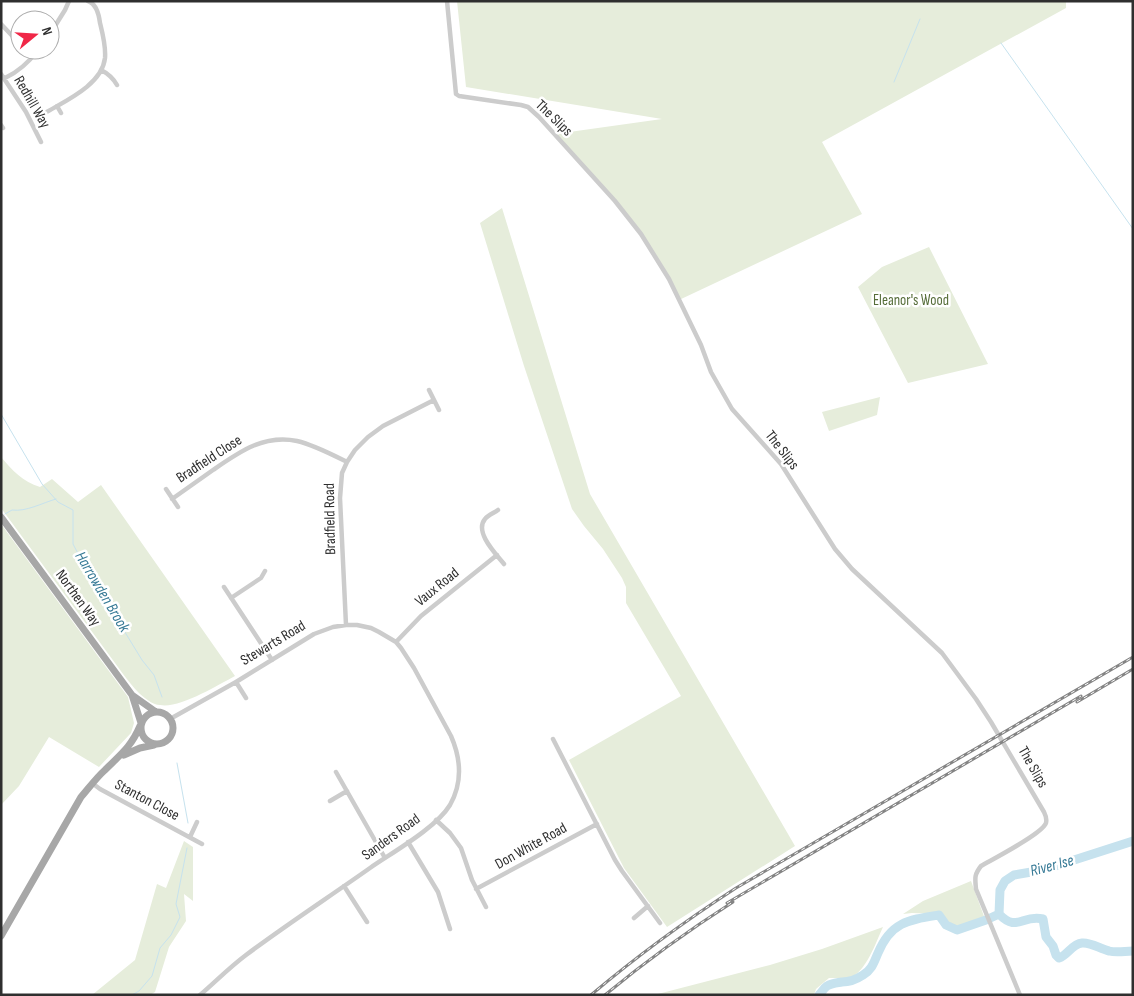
<svg xmlns="http://www.w3.org/2000/svg" width="1134" height="996" font-family="'Sofia Sans Condensed',sans-serif">
	<style>
		.green { fill: #e6eddb }
		.lines { fill: none; stroke-linecap: round; stroke-linejoin: round }
		.stream { stroke: #c6e2ee; stroke-width: 1 }
		.river { stroke: #c6e2ee; stroke-width: 9 }
		.street { stroke: #ccc; stroke-width: 4.5 }
		.primary { stroke: #a7a7a7; stroke-width: 7 }
		.rail-casing { stroke: #848484; stroke-width: 3 }
		.rail { stroke: #fff; stroke-width: 1; stroke-dasharray: 4; stroke-linecap: butt }
		.labels { text-anchor: middle; dominant-baseline: central; stroke-width: 5; stroke-linejoin: round; paint-order: stroke }
		.street-label { font-size: 15px; fill: #2f2f2f; stroke: #fff }
		.park-label { font-size: 15px; fill: #566d39; stroke: #fff }
		.water-label { font-size: 16px; font-style: italic; fill: #377a96; stroke: #fff }
	</style>
	<rect width="100%" height="100%" fill="#fff"/>
	<path class="green" d="M457 1H1066V8L822 142 862 214 679 300 641 234 555 134 662 119 466 87Z
		M502 208 590 494 795 846 667 927 624 868 569 760 681 696 626 603V587L622 578 603 549 584 526 572 509 524 366 480 223Z
		M929 247 988 364 908 383 858 287 882 267Z
		M880 397 877 415 829 431 822 412Z
		M1 457C12 470 23 482 40 487L52 479 78 502 101 485 235 676C218 685 179 709 160 705 156 705 152 703 149 701 136 693 124 675 115 663L1 508Z
		M1 524 128 697 134 723 131 733 99 767 49 737 19 786 1 805Z
		M184 841 193 847V901L184 894 186 921 169 947 155 992 150 995H92L135 960 157 884 166 888Z
		M971 881 985 919 958 929 947 924 939 914 912 913 903 914 923 901Z
		M883 927C876 942 866 973 849 978 843 979 835 978 829 978L816 989 814 995H654L770 965 822 949Z"/>
	<g class="lines">
		<path class="stream" d="M1001 43 1133 229
			M894 82 920 19
			M1 414 42 484 58 502 73 510V544L85 567 142 660 154 675 162 697
			M5 514 12 510C26 512 42 503 56 499
			M177 763 188 823
			M132 995 139 991 152 976 160 948 171 935 180 917 176 904 187 848"/>
		<path class="river" d="M999 914C1017 933 1022 914 1043 919L1046 937 1053 946 1056 955 1059 958C1068 955 1072 944 1082 943 1091 942 1100 949 1109 951 1117 953 1125 951 1133 951
			M819 995C822 992 824 988 827 986 832 983 836 983 842 982 849 982 857 979 863 975 872 970 874 962 878 953 891 922 908 920 939 915L946 925 957 930 986 920 999 914 1000 890 1005 881 1014 875 1043 870 1133 841"/>
		<path class="street" d="M447 1 456 94 459 96 521 105 528 107 539 117 615 201 641 234 669 279 701 345 711 372 732 409 781 464 835 549 852 569 942 653 976 699 991 722 1044 812C1046 816 1047 819 1046 823 1042 834 993 859 981 866 974 875 975 878 976 889L1020 995
			M1 24 20 44
			M50 34 65 10 69 1
			M26 50 33 57
			M101 70C109 74 113 78 117 85
			M1 74 26 112 41 142
			M5 78C18 72 29 62 38 50
			M57 106 61 113
			M45 113C65 101 102 85 105 58 106 46 103 35 100 23 99 15 97 4 88 1
			M1 125 3 128
			M429 390 439 410
			M166 489 178 507
			M172 499C186 489 199 480 213 470 239 452 264 434 297 441 314 445 331 454 347 462
			M498 510C494 513 488 515 485 519 474 532 496 554 504 564
			M224 587 272 660
			M231 598 261 578 265 571
			M346 625 340 498 342 473 347 462 355 450 368 437 383 426 434 400
			M396 642 421 616 497 555
			M236 682 246 698
			M170 719 236 682 314 634 333 627 346 625H357L371 628 379 632 396 642 401 648 414 668 451 736C461 759 463 782 450 805 436 828 393 852 370 868 329 897 286 925 246 955 230 967 215 982 200 995
			M553 739 615 860 622 871 660 923
			M336 772 385 858
			M92 783 100 789 202 844
			M330 801 347 791
			M436 820 450 833 461 848 472 880 486 907
			M190 837 197 822
			M408 842 438 892 450 929
			M344 886 367 922
			M476 889 597 824
			M634 918 648 906"/>
		<path class="primary" d="M1 517 132 695 156 712
			M132 695 141 723
			M141 728a16 16 0 1 1 32 0a16 16 0 1 1-32 0Z
			M124 755 140 748 154 745
			M1 936 81 797C89 788 96 778 105 770 121 754 131 747 140 726"/>
		<defs>
			<path id="rail" d="M1077 702 1133 669
				M727 903 1081 696
				M591 995C637 956 685 921 736 888L1133 657
				M605 995C646 961 689 930 733 902"/>
		</defs>
		<use href="#rail" class="rail-casing"/>
		<use href="#rail" class="rail"/>
	</g>
	<g class="labels">
		<g class="street-label">
			<text transform="translate(32 102) rotate(60)">Redhill Way</text>
			<text transform="translate(554 118) rotate(44)">The Slips</text>
			<text transform="translate(782 450) rotate(52)">The Slips</text>
			<text transform="translate(209 459) rotate(-33)">Bradfield Close</text>
			<text transform="translate(330 519) rotate(-91)">Bradfield Road</text>
			<text transform="translate(437 587) rotate(-39)">Vaux Road</text>
			<text transform="translate(78 598) rotate(54)">Northen Way</text>
			<text transform="translate(273 643) rotate(-31)">Stewarts Road</text>
			<text transform="translate(1033 767) rotate(60)">The Slips</text>
			<text transform="translate(147 800) rotate(28)">Stanton Close</text>
			<text transform="translate(391 837) rotate(-36)">Sanders Road</text>
			<text transform="translate(531 846) rotate(-29)">Don White Road</text>
		</g>
		<g class="park-label">
			<text x="911" y="300">Eleanor's Wood</text>
		</g>
		<g class="water-label">
			<text transform="translate(102 592) rotate(59)">Harrowden Brook</text>
			<text transform="translate(1052 866) rotate(-15)">River Ise</text>
		</g>
	</g>
	<rect width="1134" height="996" fill="none" stroke="#2f2f2f" stroke-width="5"/>
	<g transform="translate(35 35) rotate(72)"><circle r="24" fill="#ffffff" stroke="#acacac"/>
	<path d="M0-4L9 19L0 12L-9 19Z" fill="#f02747"/>
	<text y="-8" font-size="14" font-weight="bold" text-anchor="middle" fill="#2f2f2f">N</text>
	</g>
</svg>
